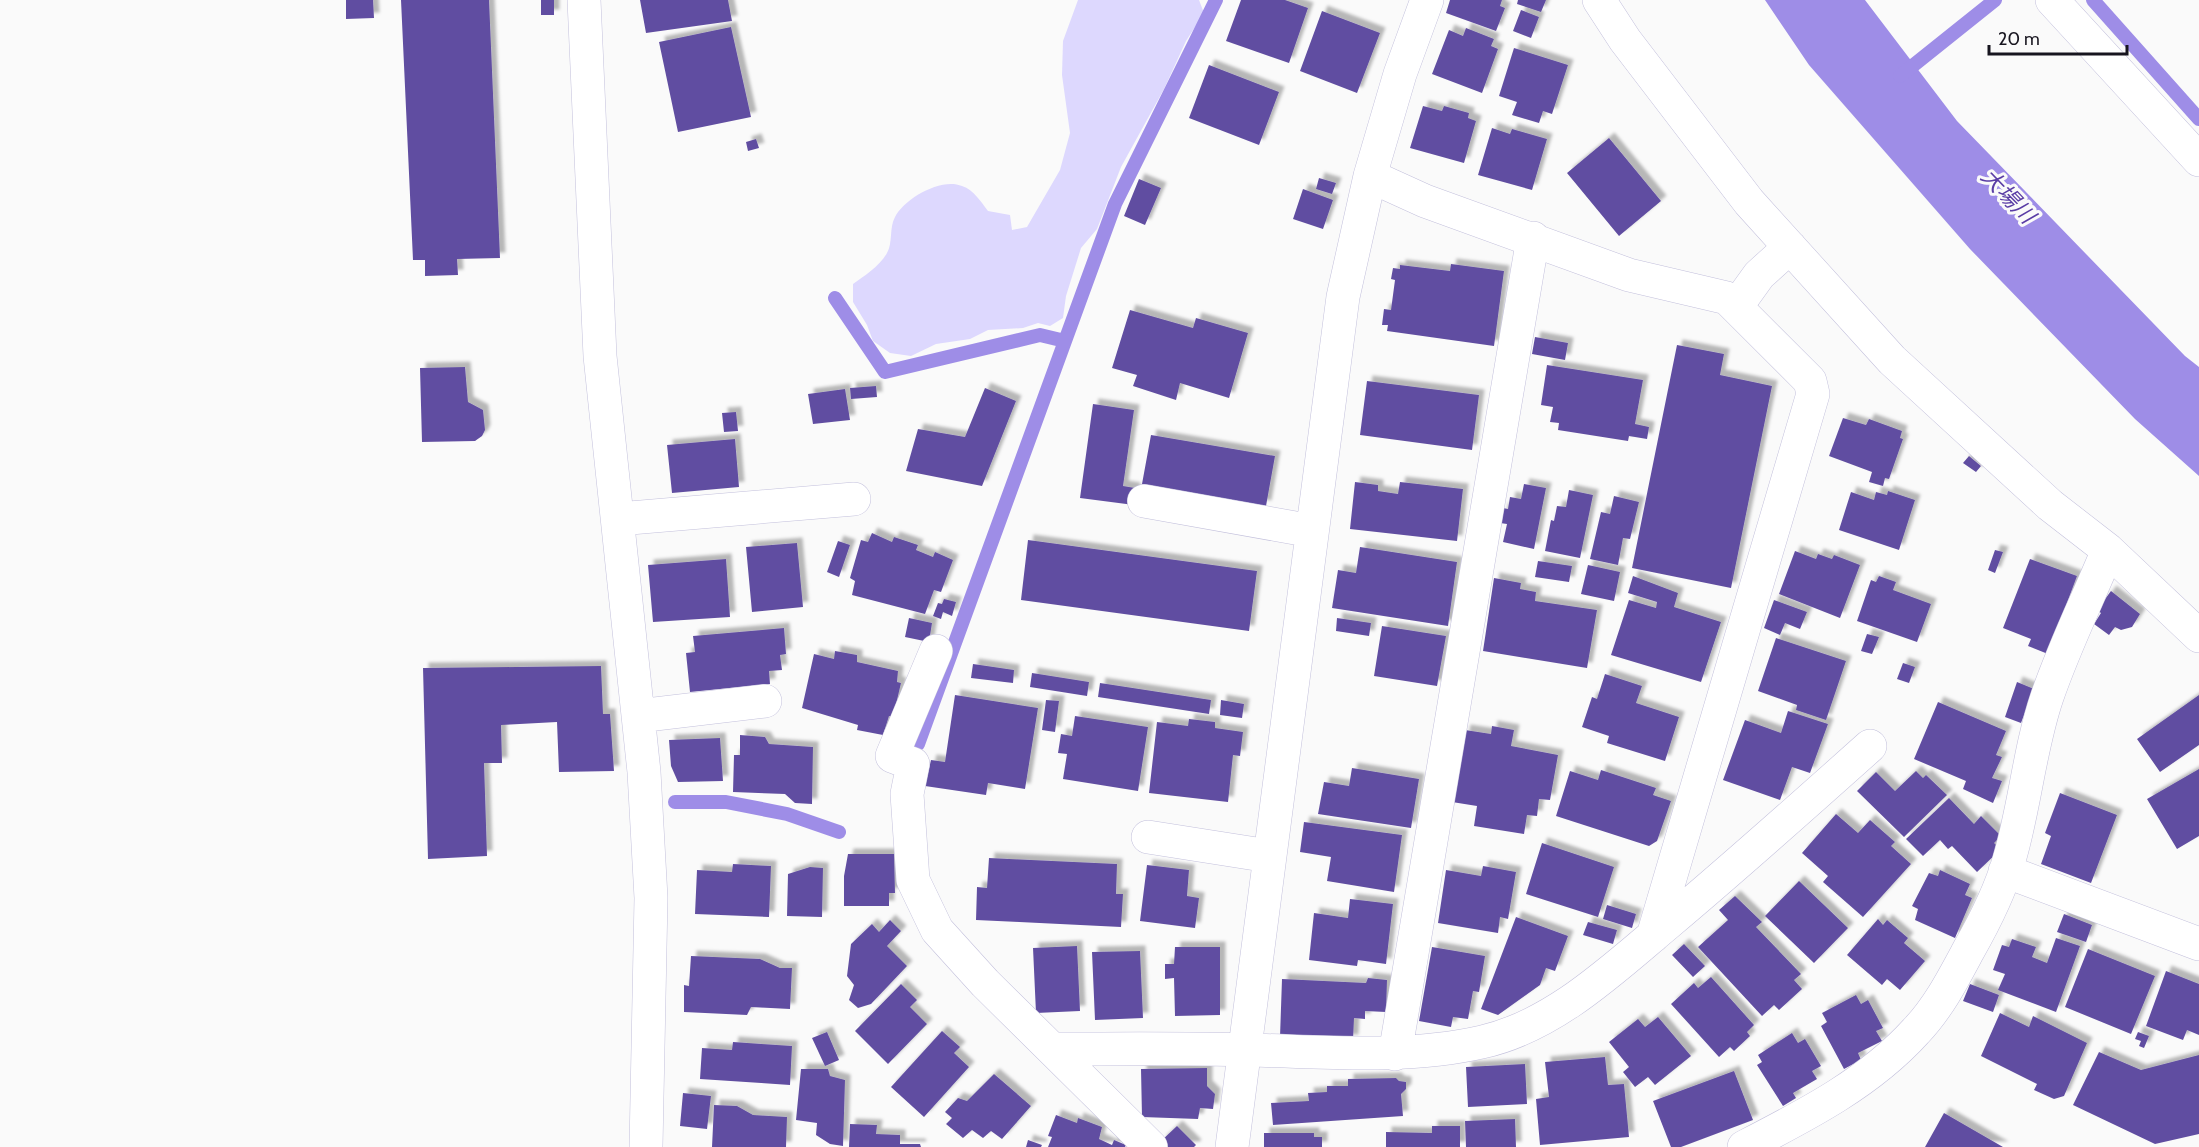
<svg xmlns="http://www.w3.org/2000/svg" width="2199" height="1147" font-family="Cabin,'Noto Sans JP',sans-serif">
	<style>
		.green { fill: #ddd8fe }
		.water { fill: #9e8de7 }
		.lines { fill: none; stroke-linecap: round; stroke-linejoin: round }
		.stream { stroke: #9e8de7; stroke-width: 14 }
		.building { fill: #614ea1; filter: url(#shadow) }
		.minor-casing { stroke: #c3c0dc; stroke-width: 34 }
		.minor { stroke: #fff; stroke-width: 33 }
		.labels { text-anchor: middle; dominant-baseline: central; stroke-width: 6; stroke-linejoin: round; paint-order: stroke }
		.water-label { font-size: 22px; font-style: italic; fill: #5a3da5; stroke: #fafafa }
	</style>
	<defs>
		<filter id="shadow"><feDropShadow dx="5.5" dy="-5.5" stdDeviation="1.5" flood-color="#0004"/></filter>
	</defs>
	<rect width="100%" height="100%" fill="#fafafa"/>
	<path class="green" d="M1078 0H1199L1204 13 1186 41 1164 89 1121 167 1097 229 1081 248 1066 296 1063 318 1050 326 1038 323 1023 328 988 330 970 339 936 344 911 356 890 353 873 341 867 325 853 302V284C864 276 880 266 887 253 893 243 889 228 895 217 904 199 941 177 962 186 974 190 981 202 988 211L1010 215 1012 230 1027 227 1060 170 1070 133 1062 75 1063 41Z"/>
	<path class="water" d="M1765 0H1865L1957 121 2185 356 2199 367V476L2135 419 1970 249 1809 65Z"/>
	<g class="lines">
		<path class="stream" d="M2093 0 2199 119
			M1900 76 1995 0
			M835 298 885 372 1040 335 1065 341
			M918 744 1115 204 1216 0
			M675 802H726L787 814 839 832"/>
	</g>
	<path class="building" d="M346 0H373L374 18 346 19Z
		M401 0H489L500 258 457 259 458 275 425 276V260H413Z
		M541 0H554V15H541Z
		M640 0H728L732 21 646 33Z
		M1241 0H1285L1308 8 1289 63 1226 41Z
		M1450 0H1502L1500 6 1505 8 1496 31 1446 13Z
		M1518 0H1546L1541 12 1517 4Z
		M1521 10 1539 17 1531 38 1513 31Z
		M1322 11 1380 33 1357 93 1300 71Z
		M731 27 751 117 678 132 659 42Z
		M1466 28 1494 39 1491 46 1498 49 1482 93 1432 74 1449 30 1463 36Z
		M1514 48 1568 65 1552 114 1543 111 1539 123 1512 115 1517 102 1499 96Z
		M1209 65 1279 92 1259 145 1189 118Z
		M1423 106 1442 111 1444 106 1469 113 1468 118 1476 121 1464 163 1410 148Z
		M1492 128 1510 134 1512 129 1547 139 1532 190 1478 175Z
		M1609 138 1661 201 1619 236 1567 173Z
		M756 139 759 148 748 151 746 142Z
		M1319 178 1336 183 1332 194 1316 189Z
		M1139 179 1161 188 1145 225 1124 216Z
		M1303 189 1333 200 1323 229 1293 219Z
		M1451 264 1504 271 1494 346 1387 331 1388 325H1382L1384 309 1391 310 1395 280 1391 279 1393 268 1400 269V265L1450 271Z
		M1130 310 1193 328 1196 318 1248 333 1229 398 1180 383 1176 400 1133 386 1137 375 1112 368Z
		M1535 337 1568 343 1565 360 1532 354Z
		M1677 345 1724 354 1720 375 1772 386 1731 588 1632 568Z
		M1547 365 1643 380 1635 424 1649 427 1647 439 1629 436 1628 441 1558 430 1559 423 1550 422 1553 407 1541 405Z
		M465 367 468 402 483 410 485 430 482 436 475 441 422 442 420 368Z
		M1367 381 1479 395 1472 450 1360 435Z
		M876 386 877 397 851 399 850 388Z
		M985 388 1016 401 982 486 906 471 918 429 965 437Z
		M845 389 850 420 813 424 808 394Z
		M1093 404 1134 410 1123 486 1135 488 1134 505 1080 498Z
		M736 412 738 431 724 432 722 413Z
		M1843 418 1866 425 1869 419 1902 431 1900 438 1903 439 1889 479 1885 478 1883 486 1869 482 1872 472 1829 456Z
		M1151 435 1275 456 1266 506 1142 484Z
		M735 439 739 487 672 493 667 445Z
		M1969 456 1981 466 1976 472 1963 463Z
		M1355 482 1378 485V491L1398 494 1400 482 1463 489 1457 541 1350 529Z
		M1524 484 1546 488 1534 549 1503 542 1507 524 1500 523 1503 508 1508 509 1510 497 1521 499Z
		M1569 490 1593 495 1580 558 1545 551 1551 520 1554 521 1557 506 1566 507Z
		M1888 491 1915 500 1899 550 1839 530 1851 492 1874 500 1876 492 1887 495Z
		M1614 496 1639 502 1630 539 1623 538 1618 565 1590 559 1601 512 1610 514Z
		M872 533 892 542 894 537 918 545 916 550 933 557 935 552 953 560 941 592 934 590 925 614 852 595 855 581 850 578 861 540 868 542Z
		M1028 540 1257 571 1249 631 1021 600Z
		M838 541 850 545 839 577 827 572Z
		M797 543 803 607 752 612 746 547Z
		M1360 547 1457 562 1448 626 1332 608 1338 570 1356 573Z
		M1995 550 2003 552 1995 573 1988 570Z
		M1795 551 1816 559 1818 554 1832 559 1834 555 1860 565 1840 618 1779 594Z
		M726 559 730 617 653 622 648 565Z
		M2030 559 2077 576 2048 654 2028 646 2031 639 2003 628Z
		M1538 561 1572 566 1569 582 1535 577Z
		M1588 565 1620 572 1614 601 1581 594Z
		M1633 576 1678 593 1674 607 1721 622 1701 682 1611 655 1629 600 1656 608 1657 602 1628 593Z
		M1879 576 1896 582 1893 590 1931 604 1917 642 1857 621 1871 580 1876 582Z
		M1494 578 1521 583 1520 589 1536 592 1535 601 1597 610 1587 668 1483 651Z
		M2111 591 2140 614 2132 627 2121 630 2115 627 2109 635 2094 624 2101 613 2097 610Z
		M944 599 956 602 952 616 943 612 941 619 933 616 938 603 942 604Z
		M1774 600 1807 612 1800 629 1785 623 1780 635 1764 628Z
		M909 618 932 623 929 642 905 637Z
		M1337 618 1371 623 1369 636 1336 631Z
		M1382 626 1446 636 1437 686 1374 676Z
		M784 628 786 654 780 655 782 670 769 671 770 684 690 692 686 653 695 652 693 636Z
		M1867 634 1879 637 1872 654 1861 651Z
		M1776 638 1846 661 1826 720 1796 710 1797 705 1758 691Z
		M835 651 857 655V662L898 671 897 682 901 683 893 717 889 716 883 735 857 730 858 725 802 708 814 654 834 659Z
		M1903 663 1915 667 1909 683 1897 679Z
		M973 664 1014 670 1013 683 971 678Z
		M601 666 603 714H610L614 771 559 772 557 722 501 725 502 763H484L487 856 428 859 423 668Z
		M1032 673 1089 682 1087 696 1030 687Z
		M1605 674 1642 686 1636 703 1679 717 1665 761 1607 743 1609 736 1582 727 1592 697 1597 699Z
		M2017 682 2034 689 2021 723 2005 717Z
		M1100 683 1211 700 1209 714 1098 697Z
		M955 695 1038 708 1025 789 988 783 986 795 925 786 931 760 945 762Z
		M2199 695V745L2160 772 2137 739Z
		M1046 700 1059 701 1055 732 1042 730Z
		M1221 700 1244 704 1242 718 1220 715Z
		M1938 702 2006 731 1996 755 2002 757 1992 778 2002 781 1993 803 1963 789 1966 781 1914 759Z
		M1788 711 1828 724 1810 773 1792 767 1780 800 1723 780 1745 720 1781 733Z
		M1075 716 1148 727 1138 791 1063 779 1067 754 1058 753 1061 734 1072 736Z
		M1189 719 1215 722V728L1243 732 1240 756 1233 755 1228 802 1149 793 1157 722 1188 726Z
		M1492 726 1514 730 1511 746 1558 755 1550 800 1539 799 1537 816 1527 815 1524 834 1474 826 1477 806 1452 802 1465 730 1491 734Z
		M740 735 765 737 769 744 813 747 812 804 795 803 785 794 733 792 734 755H740Z
		M720 738 723 781 678 782 671 766 669 740Z
		M1352 768 1419 779 1411 828 1318 814 1324 782 1349 786Z
		M2199 769V836L2177 849 2147 799Z
		M1601 770 1656 788 1653 795 1671 801 1657 841 1649 846 1556 816 1570 771 1598 780Z
		M1916 771 1923 778 1926 775 1947 795 1904 837 1857 791 1876 772 1895 791Z
		M2060 793 2117 815 2091 883 2041 864 2051 836 2045 833Z
		M1949 798 1974 824 1981 816 2001 836 1994 843 2001 849 1977 872 1952 846 1948 849 1940 840 1923 856 1906 839Z
		M1836 814 1858 833 1870 820 1895 842 1891 846 1911 864 1863 917 1823 882 1828 876 1802 853Z
		M1304 822 1402 835 1394 892 1327 881 1331 857 1300 852Z
		M1542 843 1614 867 1598 917 1526 894Z
		M848 854H894L895 893H889V906H844V876Z
		M989 858 1117 864 1116 894H1123L1121 927 976 920 977 887 987 888Z
		M733 864 771 866 769 917 695 914 697 870 732 872Z
		M1147 865 1189 870 1187 896 1199 898 1195 928 1140 921Z
		M1483 866 1516 872 1508 919 1500 917 1498 933 1438 923 1446 870 1481 876Z
		M810 867 823 868 822 917 787 916 788 874Z
		M1940 870 1970 884 1965 895 1972 898 1955 938 1915 920 1918 909 1912 906 1929 873 1938 876Z
		M1799 881 1848 928 1814 963 1765 916Z
		M1735 896 1762 922 1756 927 1801 974 1794 980 1802 989 1779 1010 1774 1005 1762 1016 1698 947 1728 920 1719 910Z
		M1350 899 1393 904 1386 964 1358 960 1357 966 1309 960 1314 913 1348 918Z
		M1607 905 1636 914 1632 928 1603 919Z
		M2064 914 2092 925 2086 942 2057 932Z
		M1516 917 1568 936 1555 971 1546 968 1540 985 1498 1015 1481 1009Z
		M1878 919 1883 925 1887 920 1908 938 1904 943 1925 961 1900 990 1887 979 1882 985 1847 955Z
		M890 920 901 931 887 946 907 966 871 1004 858 1008 849 1000 854 985 847 976 851 944 872 924 879 932Z
		M1588 922 1617 930 1613 944 1583 935Z
		M2056 938 2080 946 2056 1012 1998 990 2005 974 1993 970 2002 945 2009 947 2012 939 2036 947 2032 957 2047 963Z
		M1684 944 1705 966 1693 977 1672 955Z
		M1077 946 1080 1011 1036 1013 1033 948Z
		M1175 947H1220V1015L1175 1016 1174 978 1165 979V964H1174Z
		M1432 947 1485 956 1479 992 1473 991 1468 1019 1453 1017 1451 1027 1419 1021Z
		M2088 949 2155 976 2131 1034 2065 1007Z
		M1140 951 1143 1018 1095 1020 1092 952Z
		M691 956 760 959 780 968H792L790 1009 751 1007 747 1015 684 1012V985L689 986Z
		M2166 971 2199 984V1035L2187 1030 2183 1040 2146 1026Z
		M1711 977 1754 1025 1747 1032 1750 1036 1734 1051 1730 1047 1719 1057 1671 1004 1694 983 1698 988Z
		M1368 978 1387 980 1386 1012 1365 1011V1019L1354 1018 1353 1040 1280 1037 1282 979 1366 983Z
		M901 984 917 1000 910 1007 927 1024 888 1064 855 1031Z
		M1970 984 1999 995 1993 1012 1963 1001Z
		M1856 995 1861 1004 1868 1000 1883 1028 1876 1031 1882 1041 1858 1053 1861 1060 1844 1069 1821 1026 1827 1022 1822 1013Z
		M2000 1013 2029 1027 2033 1016 2087 1043 2064 1096 2054 1099 2034 1090 2037 1084 1981 1056Z
		M1658 1017 1691 1056 1655 1085 1648 1077 1635 1087 1623 1072 1629 1067 1609 1042 1638 1019 1645 1027Z
		M942 1031 960 1047 954 1053 969 1067 924 1117 891 1087Z
		M827 1032 839 1060 825 1066 812 1038Z
		M2138 1032 2149 1036 2144 1048 2139 1046 2141 1041 2135 1039Z
		M1792 1033 1798 1043 1805 1039 1821 1066 1812 1071 1817 1079 1793 1093 1796 1098 1783 1106 1757 1065 1762 1062 1758 1055Z
		M733 1042 792 1046 790 1085 700 1079 702 1048 732 1050Z
		M2099 1052 2141 1070 2199 1055V1134L2155 1144 2073 1105Z
		M1605 1057 1608 1085 1624 1084 1629 1137 1540 1145 1536 1099 1549 1097 1545 1062Z
		M1525 1064 1527 1104 1468 1107 1466 1067Z
		M1207 1068V1086L1215 1094 1213 1109 1200 1108 1198 1119 1142 1117 1141 1069Z
		M801 1069H828L830 1076 845 1080 843 1146 830 1144 816 1135 817 1123 796 1120Z
		M1734 1071 1753 1120 1681 1147H1671L1653 1101Z
		M994 1074 1031 1106 1002 1139 991 1131 983 1138 972 1130 963 1138 946 1124 952 1118 945 1112 958 1098 967 1101Z
		M1396 1078 1399 1081 1406 1082V1089L1401 1094 1403 1116 1273 1125 1271 1103 1309 1101 1308 1093 1327 1092V1086H1348V1079Z
		M683 1093 711 1096 707 1129 680 1126Z
		M714 1105 737 1106 753 1115 787 1117 786 1147H712Z
		M1944 1113 2003 1147H1925Z
		M1056 1115 1077 1123 1078 1118 1102 1127 1099 1139 1112 1145 1114 1140 1126 1145 1125 1147H1048L1052 1137 1048 1136Z
		M1515 1119 1516 1147H1466L1465 1121Z
		M850 1124 877 1125 876 1134 900 1135V1144H920L921 1147H849Z
		M1177 1126 1196 1145 1194 1147H1166L1161 1141Z
		M1432 1126H1460V1147H1386V1132L1432 1133Z
		M1264 1133H1314V1137H1322V1147H1264Z
		M1028 1140 1042 1145 1041 1147H1026Z"/>
	<g class="lines">
		<defs>
			<path id="minor" d="M584 0 600 356 644 772 651 898 646 1147
				M1599 0 1625 40 1749 202 1892 360 2050 505 2108 550 2199 636
				M2052 0 2199 160
				M1370 176 1425 201 1629 275 1727 298 1810 381 1813 394 1653 936
				M1736 307 1759 275 1790 247
				M1144 501 1312 531
				M618 519 854 499
				M936 651 892 756 913 764 907 794 913 880 937 930 985 983 1151 1147
				M638 716 765 701
				M1148 837 1269 856
				M2005 871 2199 944
				M1052 1049C1118 1049 1185 1048 1251 1050 1328 1052 1407 1059 1482 1042 1554 1026 1613 969 1668 923 1737 865 1803 806 1870 746
				M1395 1054 1533 238
				M1232 1147 1343 297 1370 176 1400 74 1427 0
				M1744 1147C1806 1115 1869 1083 1916 1031 1938 1008 1953 979 1968 951 1984 923 2000 892 2009 860 2025 807 2029 750 2047 697 2064 647 2088 599 2108 550"/>
		</defs>
		<use href="#minor" class="minor-casing"/>
		<use href="#minor" class="minor"/>
	</g>
	<g class="labels">
		<g class="water-label">
			<text transform="translate(2008 196) rotate(46)">大場川</text>
		</g>
	</g>
	<path d="M1989 45v9h138v-9" fill="none" stroke="#17151f" stroke-width="3"/>
	<text x="1998" y="45" font-size="18" fill="#17151f" stroke="#fafafa" stroke-width="4.5" paint-order="stroke">20 m</text>
</svg>
